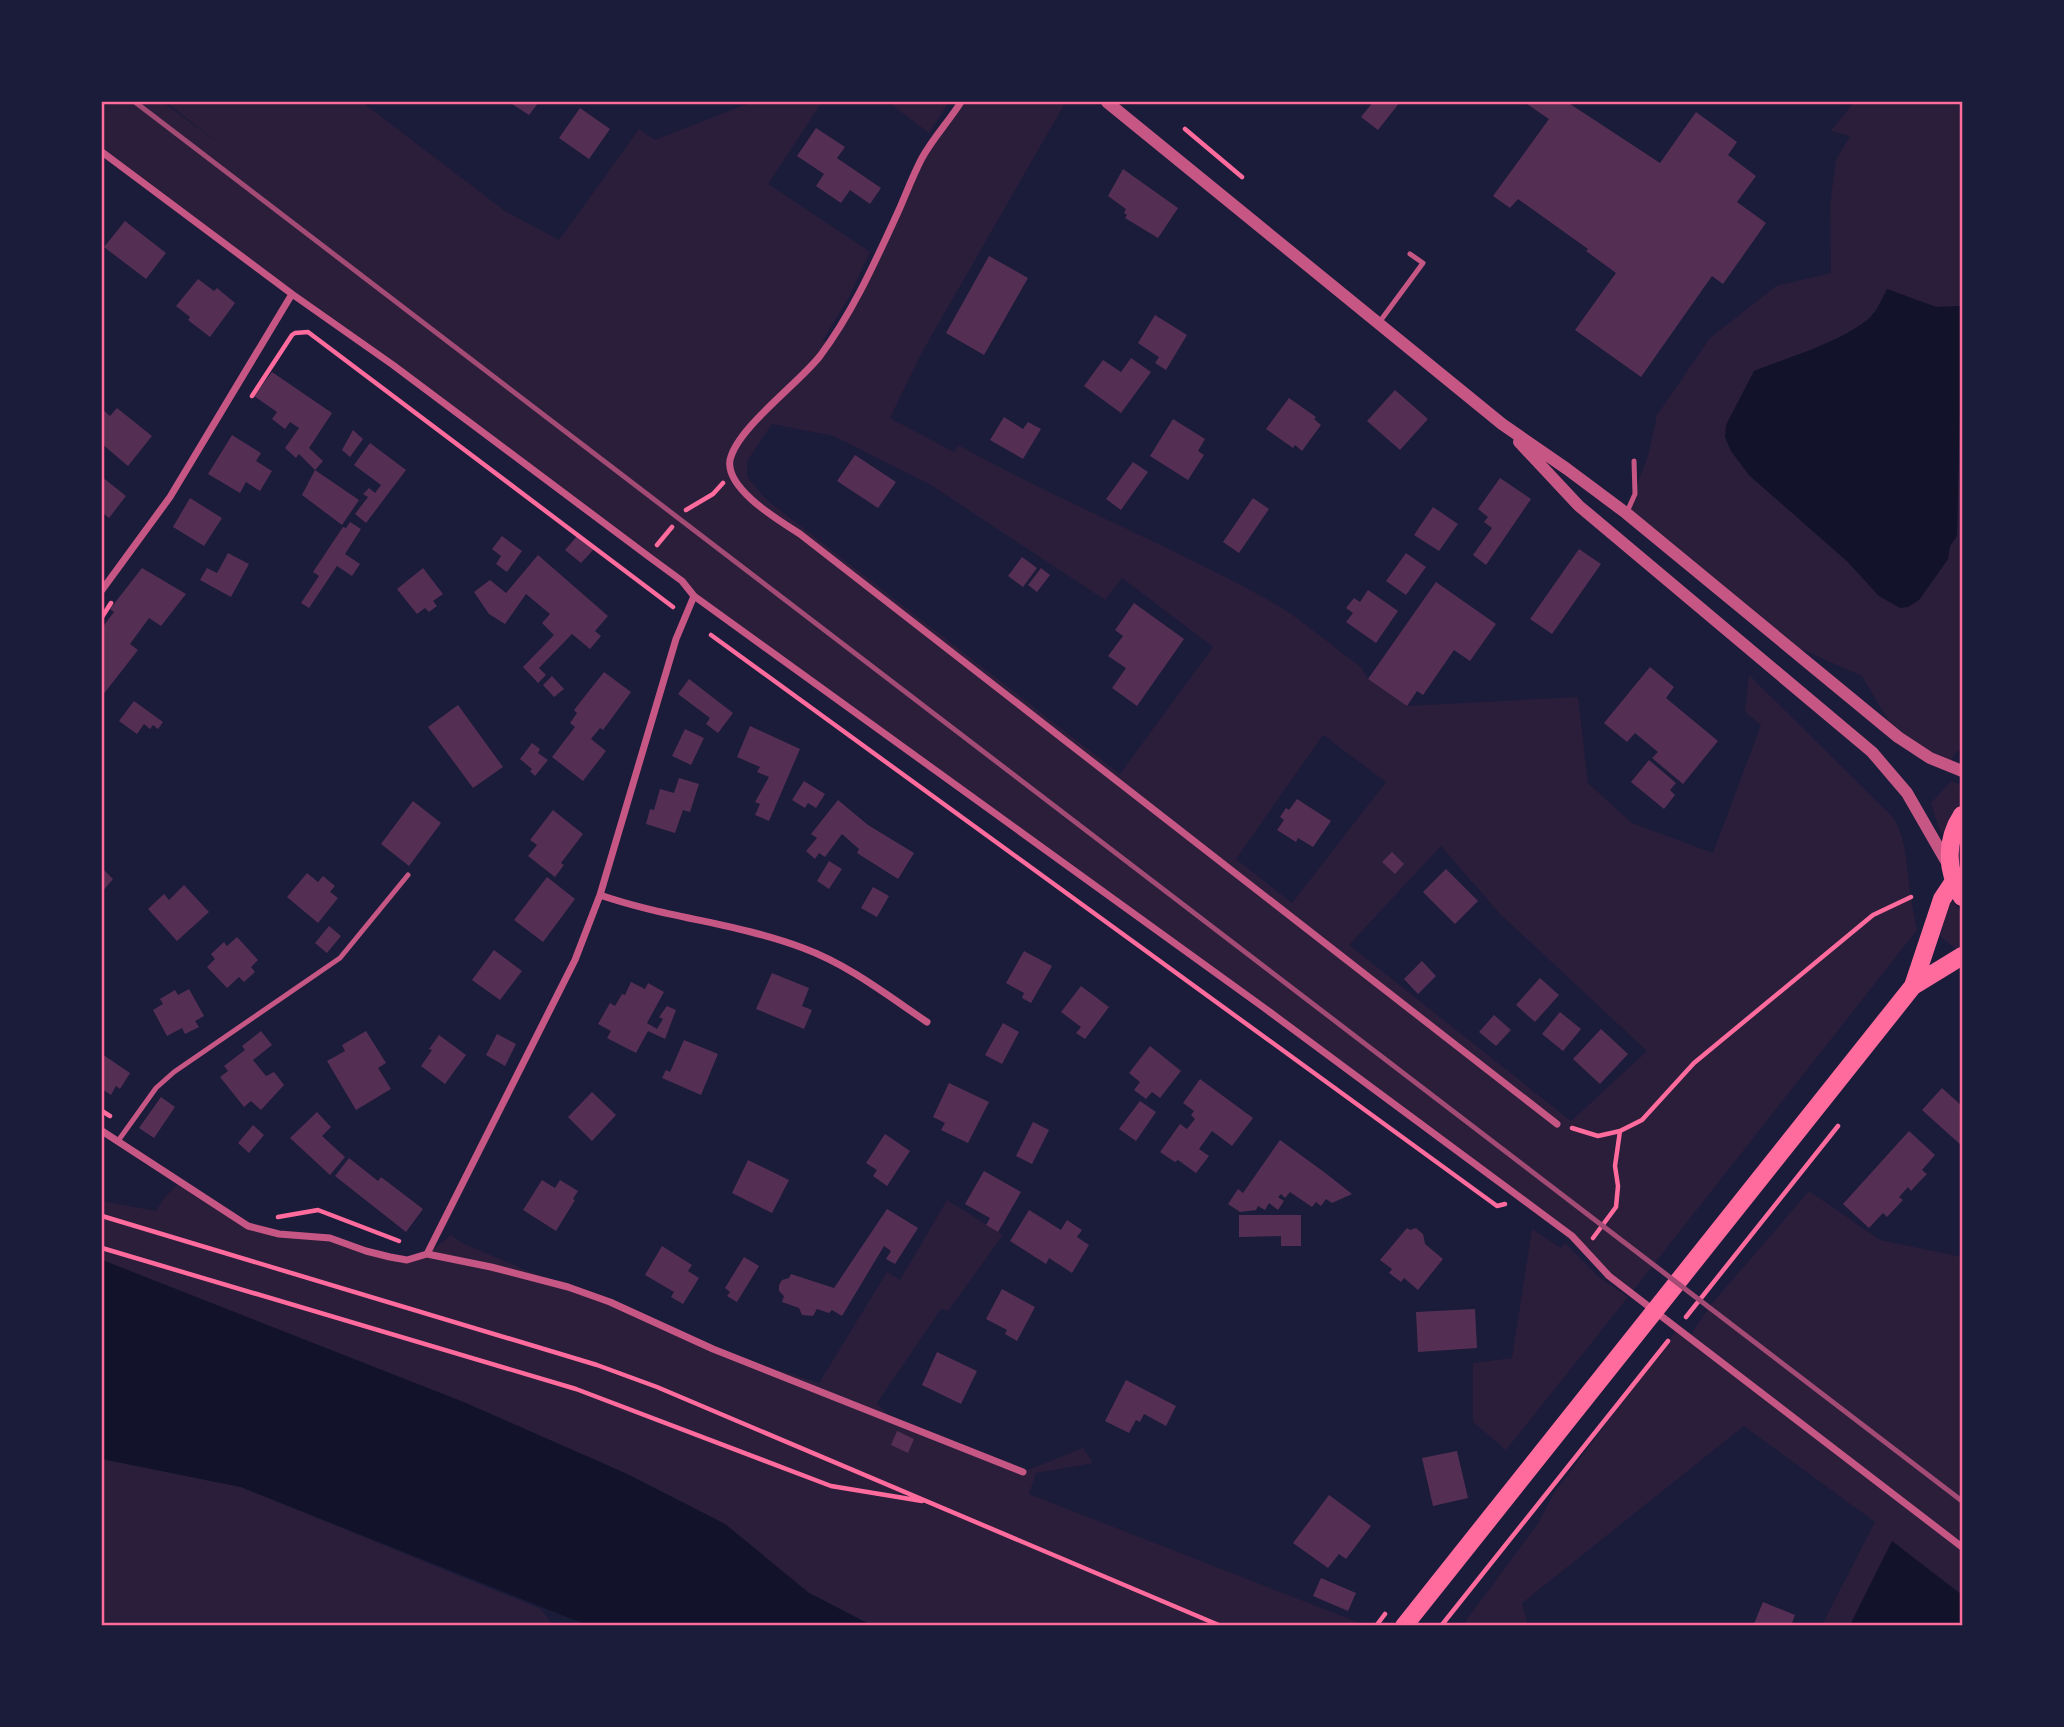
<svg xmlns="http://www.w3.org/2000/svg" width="2064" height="1727" font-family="Commissioner,sans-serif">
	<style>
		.green { fill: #2a1e3b; fill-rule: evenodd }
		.water { fill: #12122b }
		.building { fill: #542f53 }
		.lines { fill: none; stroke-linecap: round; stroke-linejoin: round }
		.path { stroke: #ff6b9d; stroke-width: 4.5 }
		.service { stroke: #c65784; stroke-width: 5 }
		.minor { stroke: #c65784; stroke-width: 7 }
		.tertiary { stroke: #c65784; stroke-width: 12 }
		.primary { stroke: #ff6b9d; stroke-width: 18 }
		.rail { stroke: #a44b75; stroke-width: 5 }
		.neatline { fill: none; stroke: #ff6b9d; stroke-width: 2.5 }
	</style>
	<rect width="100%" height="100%" fill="#1b1b3a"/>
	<path class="green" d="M102 102H163L222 146 166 102H362L505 211 559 240 639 129 655 140 752 102H822L768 184 870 252 849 297 822 342 832 340 855 301 923 157 961 102H1061L1064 105 921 354 890 418 954 452 958 445C1058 500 1164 543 1265 598 1298 616 1330 645 1361 667L1368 679 1407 706 1578 697 1588 783 1632 823 1713 853 1761 725 1745 712 1749 675 1893 817C1908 842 1906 869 1911 897 1912 908 1915 919 1917 930L1632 1292 1609 1275 1571 1236 694 596 682 581 102 150ZM772 424 834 436 931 485 1105 600 1122 578 1213 647 1120 774 767 500 747 477V461ZM1323 735 1386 782 1292 903 1236 859ZM1441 846 1500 914 1647 1051 1571 1121 1349 945Z
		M888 102H949L929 133Z
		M1854 102H1962V750L1956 752 1949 765 1898 737 1862 676 1780 640 1626 513 1648 456 1657 415 1710 338 1776 286 1831 273 1830 205 1836 160 1850 136 1831 131ZM1887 289 1936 307 1962 306 1957 536 1950 546 1948 559 1919 600 1879 596 1848 562 1749 475 1731 451 1744 393 1754 371C1789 357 1836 344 1866 321 1876 313 1881 301 1887 289Z
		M1951 781 1962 785V804L1943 833 1940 832 1931 803Z
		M1951 899 1962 913V945L1956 949 1940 936Z
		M179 1183 248 1226 330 1238 407 1260 427 1254 451 1235 462 1243 713 1349 819 1383 887 1272 900 1280 947 1200 1003 1235 948 1311 941 1309 877 1403 894 1422 1023 1472 1083 1448 1093 1463 1036 1473 1029 1494 1365 1625H871L809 1593 725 1524 627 1474 465 1403 102 1260V1201L156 1211 166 1196Z
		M1809 1191 1880 1240 1962 1257V1595L1892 1542 1850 1625H1822L1875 1522 1744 1426 1522 1603 1528 1625 1462 1626 1537 1525 1554 1493 1678 1328 1690 1336 1709 1307Z
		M1532 1229 1561 1248 1565 1243 1599 1277 1628 1297 1506 1450 1473 1422V1363L1512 1358Z
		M102 1459 241 1487 541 1609 553 1625H102Z"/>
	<path class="water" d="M1887 289 1936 307 1962 306 1957 536 1950 546 1948 559 1919 600 1908 607 1900 608 1879 596 1848 562 1749 475 1731 451 1725 437 1726 425 1754 371C1789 357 1836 344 1866 321 1877 313 1881 301 1887 289Z
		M102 1260 466 1403 627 1474 725 1524 809 1593 871 1625H587L241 1487 102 1459Z
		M1892 1541 1962 1595V1625H1850Z"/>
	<path class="building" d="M509 102H539L529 115Z
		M1373 102H1400L1378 130 1361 117Z
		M1524 102H1567L1660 163 1696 112 1737 142 1728 155 1756 176 1737 202 1766 223 1723 284 1712 276 1641 377 1575 330 1616 273 1586 251 1588 249 1518 199 1510 208 1493 196 1549 119Z
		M580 108 610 129 589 159 559 138Z
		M816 128 845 147 837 158 881 188 870 204 850 190 841 203 816 186 824 174 797 156Z
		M1123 169 1178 208 1158 238 1125 218 1127 215 1124 213 1126 209 1108 196Z
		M125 221 166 253 146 279 104 247Z
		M989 256 1028 278 984 355 946 333Z
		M198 279 214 291 217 288 235 303 210 337 188 320 190 317 176 306Z
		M1155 315 1187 335 1166 370 1155 363 1159 357 1138 343Z
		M1131 358 1151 372 1121 413 1084 386 1103 360 1121 372Z
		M272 372 332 413 309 448 323 461 315 470 359 500 342 525 302 495 315 470 299 454 296 458 285 448 299 428 290 422 285 429 272 419 277 412 254 396Z
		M1395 390 1428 419 1400 450 1367 421Z
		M1289 398 1316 417 1314 419 1321 425 1302 451 1295 445 1293 448 1266 429Z
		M117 408 152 436 128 466 102 444V409L110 416Z
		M1004 417 1023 429 1028 422 1041 429 1023 459 990 440Z
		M1173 419 1205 439 1198 451 1204 455 1188 480 1150 456Z
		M353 430 363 439 350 457 342 450Z
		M232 435 261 453 256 461 272 471 260 491 246 482 240 493 208 474Z
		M370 443 406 470 366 523 355 514 368 497 363 494 369 488 375 493 381 485 354 465Z
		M855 455 896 482 878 508 837 481Z
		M1133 462 1148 472 1121 510 1106 499Z
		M102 477 126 496 109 518 102 512Z
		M1500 478 1531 499 1486 565 1473 555 1492 528 1484 522 1488 517 1478 509Z
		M190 498 222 518 204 546 173 527Z
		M1253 498 1269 509 1239 553 1223 542Z
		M1433 507 1458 524 1439 551 1414 535Z
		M350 522 361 529 345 554 360 564 352 576 337 566 309 608 301 603 319 576 313 572 343 527 346 528Z
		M502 536 522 551 507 572 496 564 501 556 492 549Z
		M577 536 594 549 581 563 565 550Z
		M1579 549 1601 564 1552 634 1530 619Z
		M228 553 249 564 231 597 200 580 207 568 217 573Z
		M1406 553 1426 567 1406 595 1386 581Z
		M538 555 608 616 595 631 601 636 590 649 572 634 539 668 546 675 538 683 523 667 554 635 542 623 550 614 526 594 505 624 489 614 474 592 490 580 506 593Z
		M1022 557 1037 568 1023 587 1008 576Z
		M142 568 186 594 161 626 149 618 130 644 138 650 102 696V628L114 612 110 609Z
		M423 568 443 594 433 601 437 606 429 612 425 608 417 614 397 589Z
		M1041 568 1050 575 1037 592 1028 585Z
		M1436 582 1496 624 1470 661 1454 650 1423 695 1417 691 1407 706 1368 679Z
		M1368 590 1398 611 1376 643 1346 622 1353 613 1346 608 1354 598 1360 602Z
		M1134 603 1184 639 1137 706 1112 688 1126 668 1108 656 1123 636 1115 630Z
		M1650 667 1674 687 1666 698 1718 741 1683 784 1652 758 1658 752 1635 733 1627 742 1604 723Z
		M604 672 631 692 603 730 600 728 591 739 606 751 583 781 552 757 575 727 570 723 577 713 574 710Z
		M552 676 564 689 554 697 543 685Z
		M689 679 733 713 718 733 706 724 710 718 678 694Z
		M134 701 163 722 158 729 153 725 150 729 144 724 137 734 119 721Z
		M458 705 503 767 473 788 428 727Z
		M750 726 800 749 769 821 755 815 760 804 755 802 769 777 757 772 760 767 737 757Z
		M685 729 704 738 691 765 672 756Z
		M532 743 540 749 538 753 548 760 535 776 530 771 532 769 520 759Z
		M1649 760 1676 783 1670 790 1675 795 1664 809 1631 782Z
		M679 778 699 784 690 812 683 810 675 833 646 824 650 809 654 810 660 789 674 793Z
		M804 781 825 794 816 808 808 803 805 808 792 800Z
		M1297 799 1331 821 1313 847 1298 838 1296 842 1277 830 1284 820 1280 817 1286 808 1289 810Z
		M838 800 868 825 914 853 898 879 857 853 859 849 842 834 825 857 819 853 815 859 806 851 817 838 811 834Z
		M413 801 441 823 409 866 381 844Z
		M553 810 583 834 561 863 564 865 555 877 528 856 537 845 530 840Z
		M1392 852 1404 864 1395 874 1382 862Z
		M829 861 842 869 829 889 817 881Z
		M102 868 113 879 102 892Z
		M1446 869 1478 901 1455 924 1423 892Z
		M307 873 318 882 323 876 335 886 330 892 338 898 318 923 287 897Z
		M547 877 575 899 543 942 514 920Z
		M184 885 209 912 177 941 148 909 164 894 169 900Z
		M873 887 889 896 877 917 861 908Z
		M329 926 341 936 327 953 315 943Z
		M237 937 258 960 251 967 255 972 244 982 239 977 227 988 207 967 215 959 211 954 224 942 227 946Z
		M494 950 522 971 500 1000 472 980Z
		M1024 951 1052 966 1031 1003 1022 998 1024 993 1006 983Z
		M1422 961 1436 976 1418 994 1404 979Z
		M772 973 809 988 802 1006 812 1010 804 1029 756 1009Z
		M1540 978 1559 995 1535 1022 1516 1005Z
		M631 982 645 989 648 983 664 992 647 1023 657 1029 663 1019 659 1017 667 1006 676 1010 665 1039 648 1031 636 1053 607 1038 611 1031 598 1024 610 1003 615 1006 622 994 625 995Z
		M1081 986 1109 1007 1085 1039 1076 1033 1081 1027 1061 1012Z
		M189 989 204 1016 195 1021 199 1027 185 1034 182 1028 167 1036 153 1010 163 1004 160 999 175 990 178 995Z
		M1560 1012 1581 1029 1563 1051 1542 1034Z
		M1494 1015 1511 1030 1496 1046 1479 1032Z
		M1003 1023 1019 1032 1002 1064 985 1055Z
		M1601 1029 1628 1054 1600 1084 1573 1059Z
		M261 1031 272 1045 253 1060 266 1076 274 1072 284 1085 261 1110 251 1101 244 1107 220 1077 228 1071 224 1066 245 1050 242 1046Z
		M366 1031 386 1063 378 1068 391 1089 356 1110 327 1061 345 1051 342 1045Z
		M497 1034 516 1044 505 1066 486 1055Z
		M439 1035 466 1055 445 1084 421 1066 432 1050 429 1049Z
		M684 1040 718 1054 701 1095 662 1078 666 1070 670 1072Z
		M1150 1046 1181 1071 1160 1098 1152 1092 1146 1099 1134 1090 1140 1082 1129 1073Z
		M102 1054 130 1073 120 1089 116 1086 111 1095 102 1089Z
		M1200 1079 1253 1118 1232 1146 1212 1131 1199 1149 1209 1156 1196 1173 1178 1160 1175 1162 1160 1152 1180 1124 1187 1129 1195 1119 1191 1115 1194 1111 1183 1103Z
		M949 1083 989 1102 968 1143 941 1130 945 1123 933 1117Z
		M1942 1088 1962 1106V1146L1922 1110Z
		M592 1092 616 1115 592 1141 568 1117Z
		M161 1097 175 1107 154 1138 139 1128Z
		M1140 1101 1156 1112 1136 1141 1119 1129Z
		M317 1112 331 1127 322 1136 345 1157 330 1175 290 1138Z
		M1033 1122 1049 1130 1032 1164 1016 1156Z
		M253 1125 264 1135 249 1153 238 1143Z
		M1909 1131 1935 1155 1922 1170 1927 1174 1919 1182 1911 1191 1908 1187 1899 1197 1903 1200 1887 1217 1883 1213 1869 1228 1843 1204Z
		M885 1134 910 1151 887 1186 873 1176 877 1170 866 1163Z
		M1280 1140 1324 1172 1352 1194 1332 1203 1326 1199 1321 1206 1316 1202 1312 1207 1290 1192 1285 1198 1281 1194 1278 1197 1284 1201 1278 1210 1269 1203 1265 1210 1258 1206 1256 1210 1240 1212 1228 1204 1238 1189 1243 1193Z
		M349 1158 378 1181 381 1177 423 1209 406 1232 335 1176Z
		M748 1160 789 1180 772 1213 732 1193Z
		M984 1171 1021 1192 998 1232 986 1225 990 1218 965 1204Z
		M542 1180 555 1188 560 1180 578 1191 573 1199 575 1200 556 1231 523 1210Z
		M887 1209 918 1228 895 1264 886 1259 891 1251 884 1246 842 1316 832 1310 829 1313 817 1309 813 1316 802 1315 799 1308 782 1302 784 1296 779 1291V1285L782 1280 789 1278 791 1274 834 1288Z
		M1029 1210 1061 1230 1067 1220 1082 1230 1077 1237 1089 1245 1072 1273 1049 1258 1046 1264 1010 1241Z
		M1239 1215H1301V1246H1281V1236L1239 1237Z
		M1407 1228 1410 1230 1416 1228 1423 1234 1425 1244 1443 1259 1418 1290 1404 1278 1401 1282 1389 1273 1392 1269 1380 1260Z
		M662 1246 692 1265 688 1271 699 1278 683 1304 671 1297 674 1292 645 1275Z
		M744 1257 759 1266 737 1302 727 1296 730 1292 725 1288Z
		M1002 1289 1035 1307 1017 1341 1005 1334 1007 1330 986 1319Z
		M1475 1309 1477 1348 1418 1352 1416 1312Z
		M937 1352 977 1371 961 1404 922 1385Z
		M1126 1380 1176 1406 1166 1426 1144 1414 1140 1422 1136 1420 1129 1433 1105 1421Z
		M897 1431 914 1439 908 1453 891 1445Z
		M1457 1451 1468 1498 1433 1506 1422 1458Z
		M1329 1495 1371 1526 1346 1559 1339 1554 1328 1568 1293 1543Z
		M1321 1578 1356 1593 1348 1611 1313 1596Z
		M1763 1602 1795 1615 1791 1626H1753Z"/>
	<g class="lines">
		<path class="path" d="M1185 129 1242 177
			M252 396 292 335 295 333 308 332 673 607
			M686 510 713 494 723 483
			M657 545 672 527
			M102 617 111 603
			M711 635 1497 1206 1505 1204
			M102 1111 110 1116
			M1572 1128 1598 1136 1620 1131 1642 1120 1694 1063 1873 915 1911 897
			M102 1216 597 1365 657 1387 1221 1626
			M278 1217 318 1210 399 1241
			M1593 1238 1616 1207 1618 1186 1615 1166 1620 1131
			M102 1248 576 1389 831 1486 922 1501
			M1686 1317 1838 1126
			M1376 1626 1385 1614
			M1441 1626 1668 1341"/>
		<path class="service" d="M1378 324 1423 263 1410 254
			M1627 512 1635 494 1634 461
			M118 1141 156 1088 174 1072 340 958 408 875"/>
		<path class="minor" d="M961 102C949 121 933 138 922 158 913 175 906 194 898 212 875 262 853 312 820 356 798 384 737 428 730 460 725 489 780 521 800 534 1052 731 1306 927 1557 1124
			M102 152 292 294 393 365 648 556 682 581 694 596 1263 1007 1572 1236 1609 1276 1962 1547
			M102 590 170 497 292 294
			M600 895C666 918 737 923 803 948 849 965 887 995 927 1022
			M102 1131 248 1226 279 1234 330 1238 366 1251 390 1257 407 1260 427 1254 491 1267 568 1287 610 1302 713 1349 1023 1472
			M427 1254 575 960 600 895 676 639 694 596"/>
		<path class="tertiary" d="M1107 102 1502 424 1567 469 1626 513 1898 737 1930 758 1962 771
			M1519 442 1579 506 1872 752 1907 793 1949 866"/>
		<path class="primary" d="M1962 815C1945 841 1946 871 1962 897
			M1913 986 1962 956
			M1404 1626 1913 986 1942 899 1954 881"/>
		<path class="rail" d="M135 102 1962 1501"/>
	</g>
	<rect width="2064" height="1727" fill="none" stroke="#1b1b3a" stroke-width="206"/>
	<rect x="103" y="103" width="1858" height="1521" class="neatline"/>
</svg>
